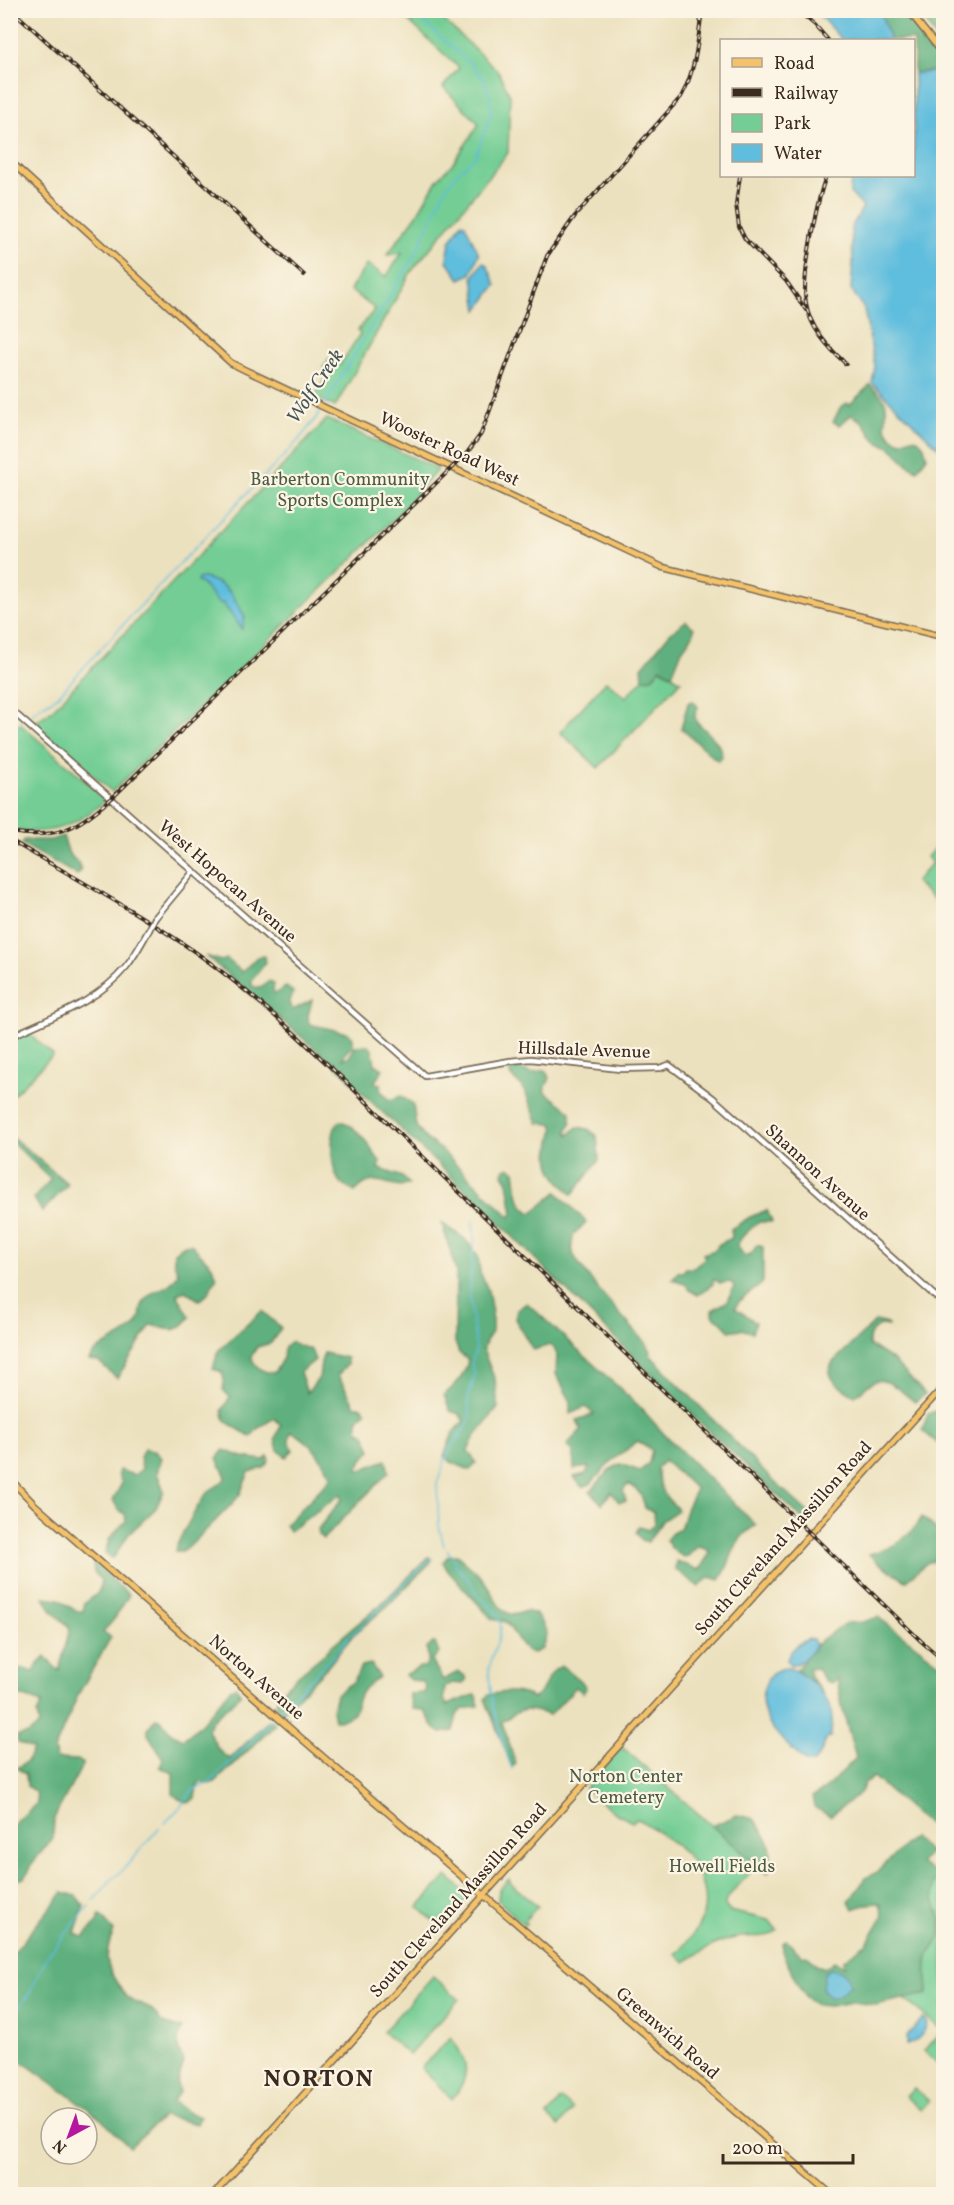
<svg xmlns="http://www.w3.org/2000/svg" width="954" height="2205" font-family="Vollkorn,serif">
	<style>
		.green { fill: #73cd94; stroke: #577c59; stroke-width: 1.5 }
		.forest { fill: #5eb07e; stroke: #4c6d4e; stroke-width: 1.5 }
		.water { fill: #5fbddd; stroke: #4d747e; stroke-width: 1.5 }
		.lines { fill: none; stroke-linecap: round; stroke-linejoin: round }
		.stream { stroke: #5fbddd; stroke-width: 1.5 }
		.minor-casing { stroke: #796a56; stroke-width: 8 }
		.major-casing { stroke: #796a56; stroke-width: 8 }
		.minor { stroke: #fff; stroke-width: 4.5 }
		.major { stroke: #f3c26a; stroke-width: 5 }
		.rail-casing { stroke: #3b2a1e; stroke-width: 4 }
		.rail { stroke: #fcf5e5; stroke-width: 1.5; stroke-dasharray: 4.5; stroke-linecap: butt }
		.minor-bridge-casing { stroke: #796a56; stroke-width: 8; stroke-linecap: butt }
		.minor-bridge { stroke: #fff; stroke-width: 4.5 }
		.labels { text-anchor: middle; dominant-baseline: central; stroke-width: 4.5; stroke-linejoin: round; paint-order: stroke }
		.street-label { font-size: 18px; fill: #3b2a1e; stroke: #fcf5e5 }
		.park-label { font-size: 18px; fill: #4c5b41; stroke: #fcf5e5 }
		.water-label { font-size: 20px; font-style: italic; fill: #465657; stroke: #fcf5e5 }
		.district-label { font-size: 24px; font-weight: bold; letter-spacing: 1.5px; fill: #3b2a1e; stroke: #fcf5e5 }
	</style>
	<rect width="100%" height="100%" fill="#fcf5e5"/>
	<filter id="ink" filterUnits="userSpaceOnUse"><feTurbulence type="fractalNoise" baseFrequency=".0167" numOctaves="2"/><feDisplacementMap in="SourceGraphic" scale="12" xChannelSelector="R" yChannelSelector="G"/><feConvolveMatrix kernelMatrix="1 2 1 2 8 2 1 2 1" color-interpolation-filters="sRGB"/></filter>
	<filter id="wash" filterUnits="userSpaceOnUse"><feTurbulence type="fractalNoise" baseFrequency=".008" numOctaves="4" result="noise"/><feDisplacementMap in="SourceGraphic" scale="24" xChannelSelector="R" yChannelSelector="G"/><feGaussianBlur stdDeviation="1.35" result="paint"/><feColorMatrix in="noise" values="0 0 0 0 0 0 0 0 0 0 0 0 0 0 0 0 0 1.4 0 .05"/><feComposite in="paint" operator="in"/></filter>
	<g filter="url(#wash)">
		<rect width="100%" height="100%" fill="#ece1be"/>
		<path class="green" d="M398 11H434L498 71 510 95 508 153 411 272 335 407 315 397 326 377 323 368 331 357 340 365 360 334 358 330 375 309 350 290 367 264 386 277 402 253 387 255 416 216 437 180 453 163 479 124 443 87 459 68Z
			M327 419 438 469 399 514 112 792 34 723 52 710Z
			M661 668 681 681 598 768 560 732 606 681 626 697 643 679 652 678Z
			M20 724 107 799C76 826 53 836 11 830V731Z
			M943 838V908L915 882 932 863 927 857Z
			M26 1031 53 1055 13 1095 11 1092V1039Z
			M622 1747 757 1865 726 1899 725 1905 729 1911 769 1920 777 1930C769 1940 753 1935 741 1937 719 1940 704 1950 685 1962L676 1954C697 1931 711 1917 702 1884 700 1875 694 1862 687 1855 674 1842 657 1832 642 1821L637 1819 632 1822 615 1813 585 1789Z
			M943 1868V2068L924 2051 943 2031 901 1996 927 1890Z
			M447 1876 465 1892 467 1899 443 1929 418 1907Z
			M509 1879 511 1884 538 1906 525 1920 526 1924 524 1925 498 1900 499 1890Z
			M433 1976 459 1999 409 2055 383 2032Z
			M451 2037C467 2062 473 2074 452 2099L421 2068Z
			M914 2088 929 2101 921 2110 906 2097Z
			M561 2099 573 2109 559 2126 547 2116Z"/>
		<path class="forest" d="M880 11H904L943 63V70L914 73V40H890Z
			M917 11H943V49L941 45Z
			M870 385C890 402 887 403 885 427L892 438 901 442 912 438 918 439 924 446 927 457 917 470C905 465 901 456 891 448 886 444 879 445 874 439 865 427 868 423 851 415L840 425 833 422 840 408 847 403 849 405Z
			M686 621 694 628 693 635 682 650 672 675 661 668 652 678 643 679 642 667 670 633Z
			M693 701 698 707 695 715 696 721C705 731 722 742 722 757L718 760 714 758 681 728 688 703Z
			M63 836 69 854 79 864 81 871 77 875 22 844 24 840H51Z
			M206 956 221 961 227 959 242 972 257 957 264 956 266 962 252 980V986L260 988 270 981 274 984 273 990 275 994 286 987 293 992 289 1004 293 1010 312 1000 308 1016 309 1024 348 1033 353 1038V1046L346 1052 343 1059 349 1057 356 1046 368 1045 372 1049 375 1064 383 1069 374 1083 381 1084 380 1090 390 1100 401 1096 413 1104 416 1126 425 1138 439 1148 510 1217 513 1214 508 1182 503 1174 505 1169 509 1167 515 1171C518 1187 515 1204 532 1213L557 1192 586 1222 573 1236C573 1240 571 1246 572 1250 576 1268 634 1329 648 1346L651 1356 768 1476 810 1514 805 1521 694 1417 482 1206 363 1094 346 1075Z
			M513 1066 532 1073 545 1070 550 1078 544 1091 571 1112V1122L567 1131 569 1135 577 1127 588 1129 597 1136 599 1160 572 1195C548 1170 545 1164 554 1129L552 1124 538 1123 524 1089 511 1076 509 1069Z
			M340 1121C357 1125 370 1147 380 1162L378 1168 402 1177 409 1184C390 1192 376 1168 355 1192 350 1189 343 1186 339 1181 331 1169 328 1131 340 1121Z
			M10 1135 68 1184 42 1212 34 1198 51 1179 11 1141Z
			M767 1210 772 1222H758L742 1237 737 1245 742 1253 746 1256 752 1253 757 1245 763 1247V1282C754 1293 742 1294 735 1308L756 1322 752 1332 741 1329 729 1331 721 1321 714 1317 712 1310 728 1301 734 1286 730 1282 720 1283 713 1279V1284L698 1295 689 1290 685 1283 672 1279 678 1272H683L686 1268H694L705 1258 703 1254 715 1250 719 1244 732 1238 731 1229 750 1217Z
			M442 1223 465 1239 478 1256 480 1272 488 1290 492 1313V1332L486 1341 483 1350 495 1380 498 1408 474 1438 468 1451 476 1463 470 1470 451 1462 444 1456 453 1433 464 1421 459 1414 450 1411 444 1395C456 1385 465 1376 468 1360L459 1353 455 1342 456 1271Z
			M191 1244 212 1266 217 1277 207 1295 199 1300 185 1291 177 1294 190 1317C176 1335 171 1330 151 1325L117 1378 99 1362 89 1360C96 1346 121 1338 134 1327 144 1317 138 1311 144 1302 153 1286 170 1292 178 1273L174 1262V1252L185 1245Z
			M527 1303 640 1407 665 1435 756 1525C729 1542 736 1556 720 1580L709 1577 699 1587 675 1569 676 1561 699 1570 710 1553 705 1548 698 1546 688 1556 683 1557 672 1549 666 1540 672 1533 680 1529 687 1507 696 1489 664 1461 657 1468C658 1478 661 1490 667 1498 670 1502 675 1505 678 1510L662 1521 648 1542 642 1540 636 1533 639 1527 649 1530 655 1524 654 1513 645 1508C643 1497 638 1488 628 1484L623 1491 626 1501 619 1502 611 1492 602 1504 590 1491C601 1482 606 1470 620 1464L640 1471 649 1463 652 1450 638 1441 612 1461 590 1484 582 1487 574 1477 586 1474 589 1467 574 1469 573 1451 567 1445 581 1430 577 1420 594 1414 585 1407 570 1414V1400L556 1374 557 1355 554 1348 550 1345 533 1350 515 1319 517 1310Z
			M262 1311 281 1328 271 1343 257 1347 251 1357C256 1368 262 1372 274 1373L283 1358 284 1348 291 1342 311 1350 315 1360 300 1372 307 1393 319 1378 321 1362 324 1353 347 1358V1365L338 1375 355 1406H361L366 1412 358 1419V1430L365 1434 371 1450 363 1459 357 1469 361 1470 386 1460 389 1472 323 1539 319 1535 318 1529 342 1499 341 1494 289 1531 285 1525 332 1477C321 1459 311 1439 290 1432L289 1441 293 1450 286 1457 278 1450 275 1439 281 1425 274 1418 257 1429 251 1437 225 1421 222 1410 230 1397 223 1390 224 1380 222 1372 213 1369 218 1351Z
			M876 1321 887 1324 888 1326 881 1325C872 1330 868 1334 869 1345L894 1361 925 1394 915 1402C905 1395 889 1377 875 1381 868 1384 861 1392 855 1396 843 1389 822 1378 833 1362Z
			M938 1410 943 1413V1448L922 1430 928 1414Z
			M144 1449 156 1452 161 1458 157 1473 164 1491 156 1508 128 1535 114 1557 110 1558 105 1553 110 1538 126 1521 125 1514 118 1509 113 1500 122 1483 118 1474 119 1470 134 1475 142 1469 140 1457Z
			M224 1450 243 1457 264 1460 268 1456 269 1461 264 1468 249 1472 240 1494 233 1503 190 1546 182 1551H175C175 1545 203 1496 208 1492 214 1486 221 1486 226 1477L217 1458Z
			M922 1517 943 1535V1560L928 1562 906 1581 877 1562 869 1554C892 1549 910 1538 922 1517Z
			M457 1555C465 1563 475 1570 482 1578 496 1594 498 1624 526 1611L536 1614 547 1632 542 1649 534 1653 526 1651 506 1622 492 1619 448 1571 443 1562 448 1556Z
			M429 1557 432 1559 430 1563 385 1608 353 1635 329 1665 285 1710 281 1712C257 1697 325 1659 330 1647L380 1605Z
			M93 1562 129 1595 115 1618 103 1632 111 1637 79 1693 54 1750 57 1759 78 1760 83 1764 54 1818 53 1838 30 1866 29 1872 24 1878 16 1880 11 1886V1827L37 1803 36 1793 27 1786 26 1775 17 1768 27 1761 33 1749 18 1743 17 1736 28 1734 39 1725 37 1714 42 1703 21 1696 14 1688 15 1672 21 1668 34 1672 38 1664 45 1657 59 1671 70 1628 52 1611 44 1597 59 1599 76 1611H83L85 1603C95 1596 101 1593 101 1580L94 1572Z
			M878 1617 943 1666V1835L912 1811 873 1777 865 1783 861 1792 830 1816 814 1807 812 1797 824 1790 856 1758 842 1707 837 1679 832 1683 825 1681 817 1668 809 1669 810 1677 824 1695 811 1681 796 1670 821 1640 846 1623 863 1622Z
			M433 1643H435L439 1653 432 1661 443 1680 458 1672 464 1675 467 1680 463 1684 452 1683 445 1687 444 1699 447 1705 476 1694 479 1706 461 1710 457 1715 453 1731 441 1733 435 1729 424 1710 412 1709 409 1694 424 1693 426 1688 422 1681 410 1680 405 1675 420 1667H425L428 1661 427 1648Z
			M371 1664 379 1677C374 1682 368 1685 363 1690 353 1703 360 1720 334 1720L332 1710 336 1694 354 1681 361 1666Z
			M562 1666 583 1683 586 1689 583 1693 576 1687 550 1715C527 1708 522 1707 502 1722L516 1764 512 1767 485 1699 488 1695C505 1691 518 1690 534 1698 547 1691 546 1671 562 1666Z
			M236 1687 241 1695 213 1719 207 1730C215 1741 217 1753 230 1759L268 1721H273L275 1725 215 1782 208 1784 201 1782 197 1787 195 1798 189 1803 179 1799 173 1794V1773L160 1767 163 1759 148 1734V1728L156 1718 161 1720 171 1733 183 1739C203 1726 215 1706 230 1689Z
			M737 1815 754 1819C770 1843 775 1844 768 1874L712 1826Z
			M913 1837 931 1853 920 1863 932 1871 939 1859 943 1864V1873C919 1890 945 1910 941 1933 940 1941 931 1949 928 1957 925 1970 928 1982 928 1994L875 2005 852 2002 830 2006 818 2005 806 1997 799 1987 783 1954V1943L786 1940 802 1956 806 1955 819 1966 825 1968 834 1961 845 1966 843 1960 867 1943 883 1916 880 1903 867 1904 853 1909 849 1901 866 1878 877 1872Z
			M63 1892 76 1896 84 1906 75 1934 84 1937 96 1923 100 1915 114 1931C105 1952 104 1964 117 1983 120 1988 124 1995 128 1998 143 2008 152 2003 160 2022L182 2029C176 2042 177 2049 184 2062L177 2084 179 2092 173 2101 187 2112 200 2117 197 2124 163 2116 130 2147 98 2116 17 2058 11 2064V1956Z"/>
		<path class="water" d="M812 11H880L890 40H842L820 16Z
			M936 70H944L943 452 872 383 875 367 864 309 851 289 853 261 851 228 863 207 850 193 851 176H914V73L933 72Z
			M462 222 465 224 479 254 471 274 460 279 447 261 450 242Z
			M483 262 487 265 496 285 478 310 473 277Z
			M204 578C229 584 233 596 245 617L242 629 223 603 219 604 202 584 197 582 198 579Z
			M809 1639 813 1640 816 1644C812 1655 802 1662 791 1666L787 1661C789 1650 799 1642 809 1639Z
			M789 1668C808 1675 832 1698 832 1719 833 1725 830 1732 831 1737H827L821 1753 813 1763H807C785 1743 749 1715 767 1681 772 1672 778 1668 789 1668Z
			M830 1969C841 1970 849 1973 850 1985L839 1995 830 1998 822 1988 824 1974Z
			M923 2018 927 2021C927 2031 917 2042 907 2045V2036Z"/>
		<g class="lines">
			<path class="stream" d="M324 405 415 255 446 188 458 172 475 157 491 115 490 97 484 80 472 65 410 10
				M25 719 43 705 57 697C113 635 170 574 227 514 259 480 297 448 322 409
				M10 731 22 722
				M444 1546 439 1526 437 1484 448 1452 467 1425 470 1415 468 1398 475 1374 471 1364 476 1349 469 1291 474 1241 473 1221
				M447 1550 455 1560V1565C466 1575 467 1578 475 1590 482 1601 497 1609 500 1622 504 1637 489 1654 489 1670 490 1704 500 1737 512 1769
				M278 1712 338 1651 344 1641 358 1629 431 1558
				M165 1823 181 1806 192 1791 212 1781 273 1718
				M94 1901 111 1880 122 1871 159 1828
				M10 2022 21 2004 29 1994 48 1955 89 1906"/>
		</g>
	</g>
	<g filter="url(#ink)">
		<g class="lines">
			<defs>
				<path id="minor" d="M10 709 425 1076 510 1061 531 1059 620 1069 660 1068 669 1065 713 1098 944 1304
					M155 918 194 871
					M10 1037C53 1016 95 1004 126 967 135 956 142 942 149 930"/>
				<path id="major" d="M908 10 944 55
					M10 161 219 352 231 363 245 370 662 567 944 637
					M10 1479 35 1505 301 1738 831 2194
					M214 2194 944 1386"/>
			</defs>
			<use href="#minor" class="minor-casing"/>
			<use href="#major" class="major-casing"/>
			<use href="#minor" class="minor"/>
			<use href="#major" class="major"/>
			<defs>
				<path id="rail" d="M12 10 304 275
					M797 10 815 25 828 40
					M740 176 736 204 739 227 745 239 786 281 806 310
					M826 176C817 201 801 278 806 303 810 328 828 347 846 364
					M10 832C59 840 76 828 112 798L467 453 481 434 547 256 575 216 681 97C696 70 698 40 702 10
					M10 840C73 877 138 912 198 954 250 991 297 1035 343 1079L921 1641 944 1661"/>
			</defs>
			<use href="#rail" class="rail-casing"/>
			<use href="#rail" class="rail"/>
			<defs>
				<path id="minor-bridge" d="M149 930 155 918"/>
			</defs>
			<use href="#minor-bridge" class="minor-bridge-casing"/>
			<use href="#minor-bridge" class="minor-bridge"/>
		</g>
	</g>
	<g class="labels">
		<g class="street-label">
			<text transform="translate(449 450) rotate(25)">Wooster Road West</text>
			<text transform="translate(227 882) rotate(41)">West Hopocan Avenue</text>
			<text transform="translate(584 1051) rotate(2)">Hillsdale Avenue</text>
			<text transform="translate(817 1173) rotate(42)">Shannon Avenue</text>
			<text transform="translate(784 1539) rotate(-48)">South Cleveland Massillon Road</text>
			<text transform="translate(256 1678) rotate(41)">Norton Avenue</text>
			<text transform="translate(459 1901) rotate(-48)">South Cleveland Massillon Road</text>
			<text transform="translate(667 2034) rotate(41)">Greenwich Road</text>
		</g>
		<g class="park-label">
			<text x="340" y="480">Barberton Community<tspan x="340" dy="21">Sports Complex</tspan></text>
			<text x="626" y="1777">Norton Center<tspan x="626" dy="21">Cemetery</tspan></text>
			<text x="722" y="1867">Howell Fields</text>
		</g>
		<g class="water-label">
			<text transform="translate(316 387) rotate(-56)">Wolf Creek</text>
		</g>
		<g class="district-label">
			<text x="319" y="2080">NORTON</text>
		</g>
	</g>
	<rect width="954" height="2205" fill="none" stroke="#fcf5e5" stroke-width="36"/>
	<rect x="720" y="39" width="195" height="138" fill="#fcf5e5" stroke="#afa495" stroke-width="1.5"/>
	<rect x="732" y="58" width="30" height="9" fill="#f3c26a" stroke="#afa495" stroke-width="1.5"/>
	<text x="774" y="69" font-size="18" fill="#3b2a1e">Road</text>
	<rect x="732" y="88" width="30" height="9" fill="#3b2a1e" stroke="#afa495" stroke-width="1.5"/>
	<text x="774" y="99" font-size="18" fill="#3b2a1e">Railway</text>
	<rect x="732" y="114" width="30" height="18" fill="#73cd94" stroke="#afa495" stroke-width="1.5"/>
	<text x="774" y="129" font-size="18" fill="#3b2a1e">Park</text>
	<rect x="732" y="144" width="30" height="18" fill="#5fbddd" stroke="#afa495" stroke-width="1.5"/>
	<text x="774" y="159" font-size="18" fill="#3b2a1e">Water</text>
	<g transform="translate(69 2136) rotate(221)"><circle r="28" fill="#fcf5e5" stroke="#afa495" stroke-width="1.5"/>
	<path d="M0-4.5L10 22L0 15L-10 22Z" fill="#b5179e"/>
	<text y="-9" font-size="16" font-weight="bold" text-anchor="middle" fill="#3b2a1e">N</text>
	</g>
	<path d="M723 2154v9h130v-9" fill="none" stroke="#3b2a1e" stroke-width="3"/>
	<text x="732" y="2154" font-size="18" fill="#3b2a1e" stroke="#fcf5e5" stroke-width="4.5" paint-order="stroke">200 m</text>
</svg>
